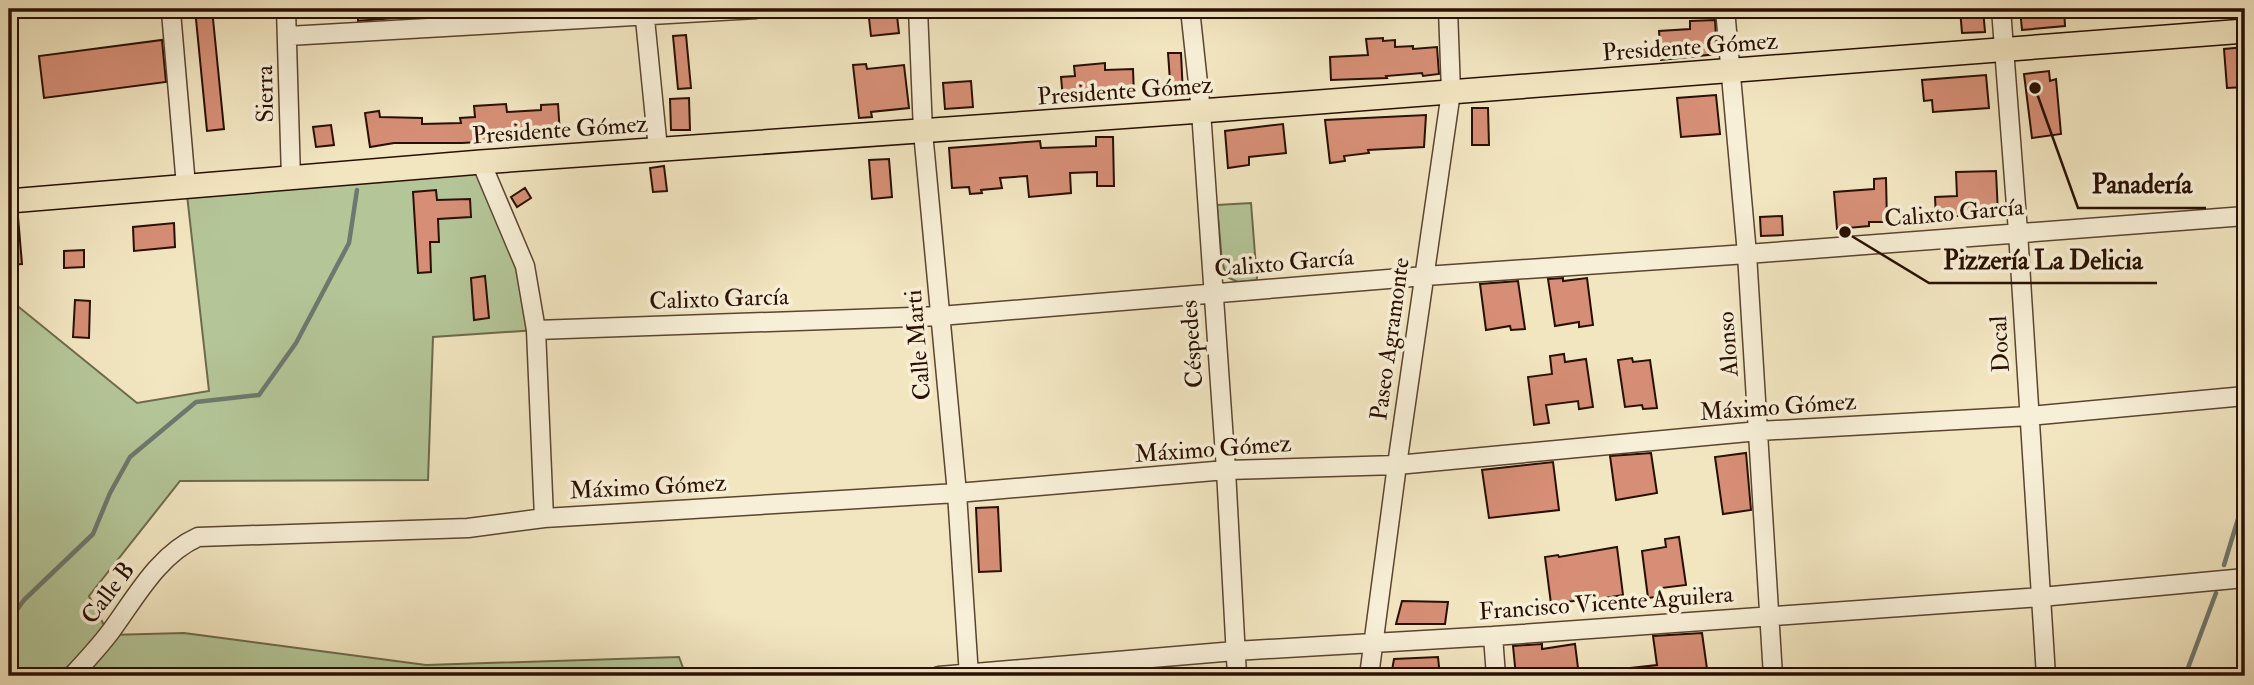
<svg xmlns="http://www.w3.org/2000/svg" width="2254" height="685" font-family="'IM FELL Double Pica',serif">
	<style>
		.green { fill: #b4c698; stroke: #6e6a4c; stroke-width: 2 }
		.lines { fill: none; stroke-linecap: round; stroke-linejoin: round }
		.stream { stroke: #6e786e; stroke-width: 4.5 }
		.building { fill: #d68f76; stroke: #290f00; stroke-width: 2 }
		.minor-casing { stroke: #5b4530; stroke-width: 21 }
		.major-casing { stroke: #290f00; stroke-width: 26 }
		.minor { stroke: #f7efd7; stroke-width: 18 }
		.major { stroke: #f2e6c1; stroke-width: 23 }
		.labels { text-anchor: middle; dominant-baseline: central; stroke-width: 7; stroke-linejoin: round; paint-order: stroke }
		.street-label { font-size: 24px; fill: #290f00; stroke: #f7efd7 }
		.leader { fill: none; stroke: #290f00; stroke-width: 2.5 }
		.callout-dot { fill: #290f00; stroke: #f7efd7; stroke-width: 2.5 }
		.callout-label { font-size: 26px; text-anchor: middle; font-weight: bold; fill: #290f00; stroke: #f7efd7; stroke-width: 7; stroke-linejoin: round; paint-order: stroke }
	</style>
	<rect width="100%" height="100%" fill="#f2e6c1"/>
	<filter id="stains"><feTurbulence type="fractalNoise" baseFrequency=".00286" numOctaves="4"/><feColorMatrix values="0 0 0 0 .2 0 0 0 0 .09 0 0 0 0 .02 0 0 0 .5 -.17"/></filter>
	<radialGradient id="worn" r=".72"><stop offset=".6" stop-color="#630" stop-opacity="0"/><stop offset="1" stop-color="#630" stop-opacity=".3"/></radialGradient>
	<path class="green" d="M488 161 536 330 433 337 428 480 180 481 89 596 109 635 184 633 426 665 679 657 686 676H9V299L137 403 209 391 186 186Z
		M1251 203 1257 280 1238 282 1227 277 1222 262 1217 205Z"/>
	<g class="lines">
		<path class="stream" d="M2224 565 2245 496
			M9 621 24 600 93 534 110 493 130 457 196 402 259 395 296 343 349 243 357 190
			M2185 676 2216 593"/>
	</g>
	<path class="building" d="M195 9H212L224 129 207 131Z
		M358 9H394V18L358 21Z
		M1960 9H1983L1985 32 1962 33Z
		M2020 9H2064L2065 26 2022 30Z
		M897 16 899 33 871 36 869 18Z
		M1715 20 1717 54 1661 60 1659 31 1690 29V21Z
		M686 35 691 88 678 89 673 36Z
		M1383 38V41L1395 40V47L1413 46V49L1437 47 1439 74 1423 76 1422 73 1386 76 1387 78 1331 80 1330 57 1368 55 1366 39Z
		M162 40 166 82 44 98 39 56Z
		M2245 47V87L2227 88 2224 49Z
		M1168 53H1181L1183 95H1171Z
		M1105 63V70L1133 69 1134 96 1063 99 1061 77 1075 76 1074 66Z
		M866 64 867 69 904 65 909 108 871 112 872 117 859 118 853 65Z
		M2049 71 2050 81 2056 79 2061 134 2032 138 2024 74Z
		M1986 75 1989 108 1933 112 1932 100 1924 101 1922 80Z
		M971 81 973 107 945 109 943 83Z
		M1716 95 1720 134 1681 137 1677 98Z
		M689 98 690 130H671L670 99Z
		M506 104 507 112 541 110V105L558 104 560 134 532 136 533 139 513 140 462 143H394L370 147 365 113 379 111 380 117 422 118V124L461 123 460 118 475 117 474 106Z
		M1472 108H1488L1489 145H1472Z
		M1426 115 1424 147 1368 150 1369 153 1344 156 1345 161 1330 163 1325 120Z
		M1283 124 1286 153 1249 157V165L1228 168 1225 131Z
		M331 125 334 145 316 147 313 127Z
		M1096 137H1113L1114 186H1097V172L1070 173 1071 193 1029 197 1027 176 1000 178 1002 188 981 190 982 193 970 194 969 187 952 188 949 148 1040 141 1041 148 1096 146Z
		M889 159 892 197 872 199 869 160Z
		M664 166 667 191 653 192 650 168Z
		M1996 171 1998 214 1936 217 1935 197 1957 196 1956 172Z
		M1886 178 1887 222H1869V226L1837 229 1834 192 1874 189V179Z
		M525 188 531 198 517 207 511 197Z
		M436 190 437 200 470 199 471 217 438 219 439 242H430L431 272 418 273 413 192Z
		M1782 216 1783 235 1761 236 1760 217Z
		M9 217H18L22 264 9 265Z
		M174 223 175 247 134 251 133 227Z
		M84 250V267L64 268V251Z
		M485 276 489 318 474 320 471 278Z
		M1563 278V281L1587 278 1593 325 1579 327V322L1555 326 1548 279Z
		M1518 281 1525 329 1511 330 1510 326 1486 330 1480 284Z
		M75 300 90 301 89 338 73 337Z
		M1564 354 1565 362 1586 359 1593 407 1579 409 1578 401 1546 405 1549 423 1534 425 1528 377 1552 374 1550 356Z
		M1632 358 1633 362 1650 360 1657 408 1643 409 1642 405 1625 407 1618 360Z
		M1651 453 1657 493 1616 500 1610 456Z
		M1746 453 1751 510 1723 514 1715 457Z
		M1553 462 1559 510 1489 518 1482 470Z
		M998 507 1001 571 979 572 976 508Z
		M1679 537 1686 585 1661 588 1662 596 1648 598 1642 551 1666 547 1665 539Z
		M1617 547 1623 595 1582 602V600L1551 604 1545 557 1558 555 1559 557Z
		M1402 601 1448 602 1445 624H1396Z
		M1702 633 1708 676H1632L1631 668 1657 665 1653 636Z
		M1542 644V649L1575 644 1579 676H1516L1513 646Z
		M1438 657 1440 676H1391L1394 659Z"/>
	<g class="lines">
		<defs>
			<path id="minor" d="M286 9 291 179
				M644 9 658 149
				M918 9 923 132 957 493 969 676
				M1190 9 1201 111 1226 470 1237 676
				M1725 9 1747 254 1773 676
				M2001 9 2018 232 2046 676
				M171 12 186 186
				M288 36 756 9
				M481 162 525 266 536 330 544 518
				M536 330 940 316 1425 276 1747 254 2245 216
				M1493 636 1496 676
				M72 676C85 662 99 647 111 631 136 597 158 555 198 537L468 528 544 518 957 493 1226 470 1397 465 1759 431 2029 416 2245 396
				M939 676 1235 651 1493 636 2041 597 2245 578
				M1369 676 1397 465 1451 92 1448 9"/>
			<path id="major" d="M9 201 481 162 1201 111 2245 31"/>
		</defs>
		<use href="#minor" class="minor-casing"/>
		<use href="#major" class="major-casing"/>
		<use href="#minor" class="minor"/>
		<use href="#major" class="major"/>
	</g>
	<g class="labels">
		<g class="street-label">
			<text transform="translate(1690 47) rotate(-4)">Presidente Gómez</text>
			<text transform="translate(1125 91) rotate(-4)">Presidente Gómez</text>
			<text transform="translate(265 94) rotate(-91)">Sierra</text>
			<text transform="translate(560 130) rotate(-4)">Presidente Gómez</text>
			<text transform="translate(1954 213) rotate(-5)">Calixto García</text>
			<text transform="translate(1284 263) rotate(-5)">Calixto García</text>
			<text transform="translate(719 299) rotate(-2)">Calixto García</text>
			<text transform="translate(1390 339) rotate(-82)">Paseo Agramonte</text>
			<text transform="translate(1192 344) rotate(-94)">Céspedes</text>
			<text transform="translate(1728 344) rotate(-94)">Alonso</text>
			<text transform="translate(2000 344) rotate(-93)">Docal</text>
			<text transform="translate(918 345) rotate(-95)">Calle Marti</text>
			<text transform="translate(1778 407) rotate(-4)">Máximo Gómez</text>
			<text transform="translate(1213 449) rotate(-4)">Máximo Gómez</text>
			<text transform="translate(648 487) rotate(-3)">Máximo Gómez</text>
			<text transform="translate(108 593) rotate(-53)">Calle B</text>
			<text transform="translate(1606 603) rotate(-4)">Francisco Vicente Aguilera</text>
		</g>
	</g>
	<path class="leader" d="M2035 88L2078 208H2206M1845 232L1929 283H2157"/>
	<g class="callout-dot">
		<circle cx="2035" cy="88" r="7"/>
		<circle cx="1845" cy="232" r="7"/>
	</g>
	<g class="callout-label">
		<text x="2142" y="193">Panadería</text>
		<text x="2043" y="269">Pizzería La Delicia</text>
	</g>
	<rect width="2254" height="685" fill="none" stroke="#f2e6c1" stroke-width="35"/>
	<rect x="10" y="10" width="2233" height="664" fill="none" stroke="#290f00" stroke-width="3.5"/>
	<rect x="18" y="18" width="2219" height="650" fill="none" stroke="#290f00" stroke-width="2"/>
	<rect width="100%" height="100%" filter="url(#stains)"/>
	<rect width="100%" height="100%" fill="url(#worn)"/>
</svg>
